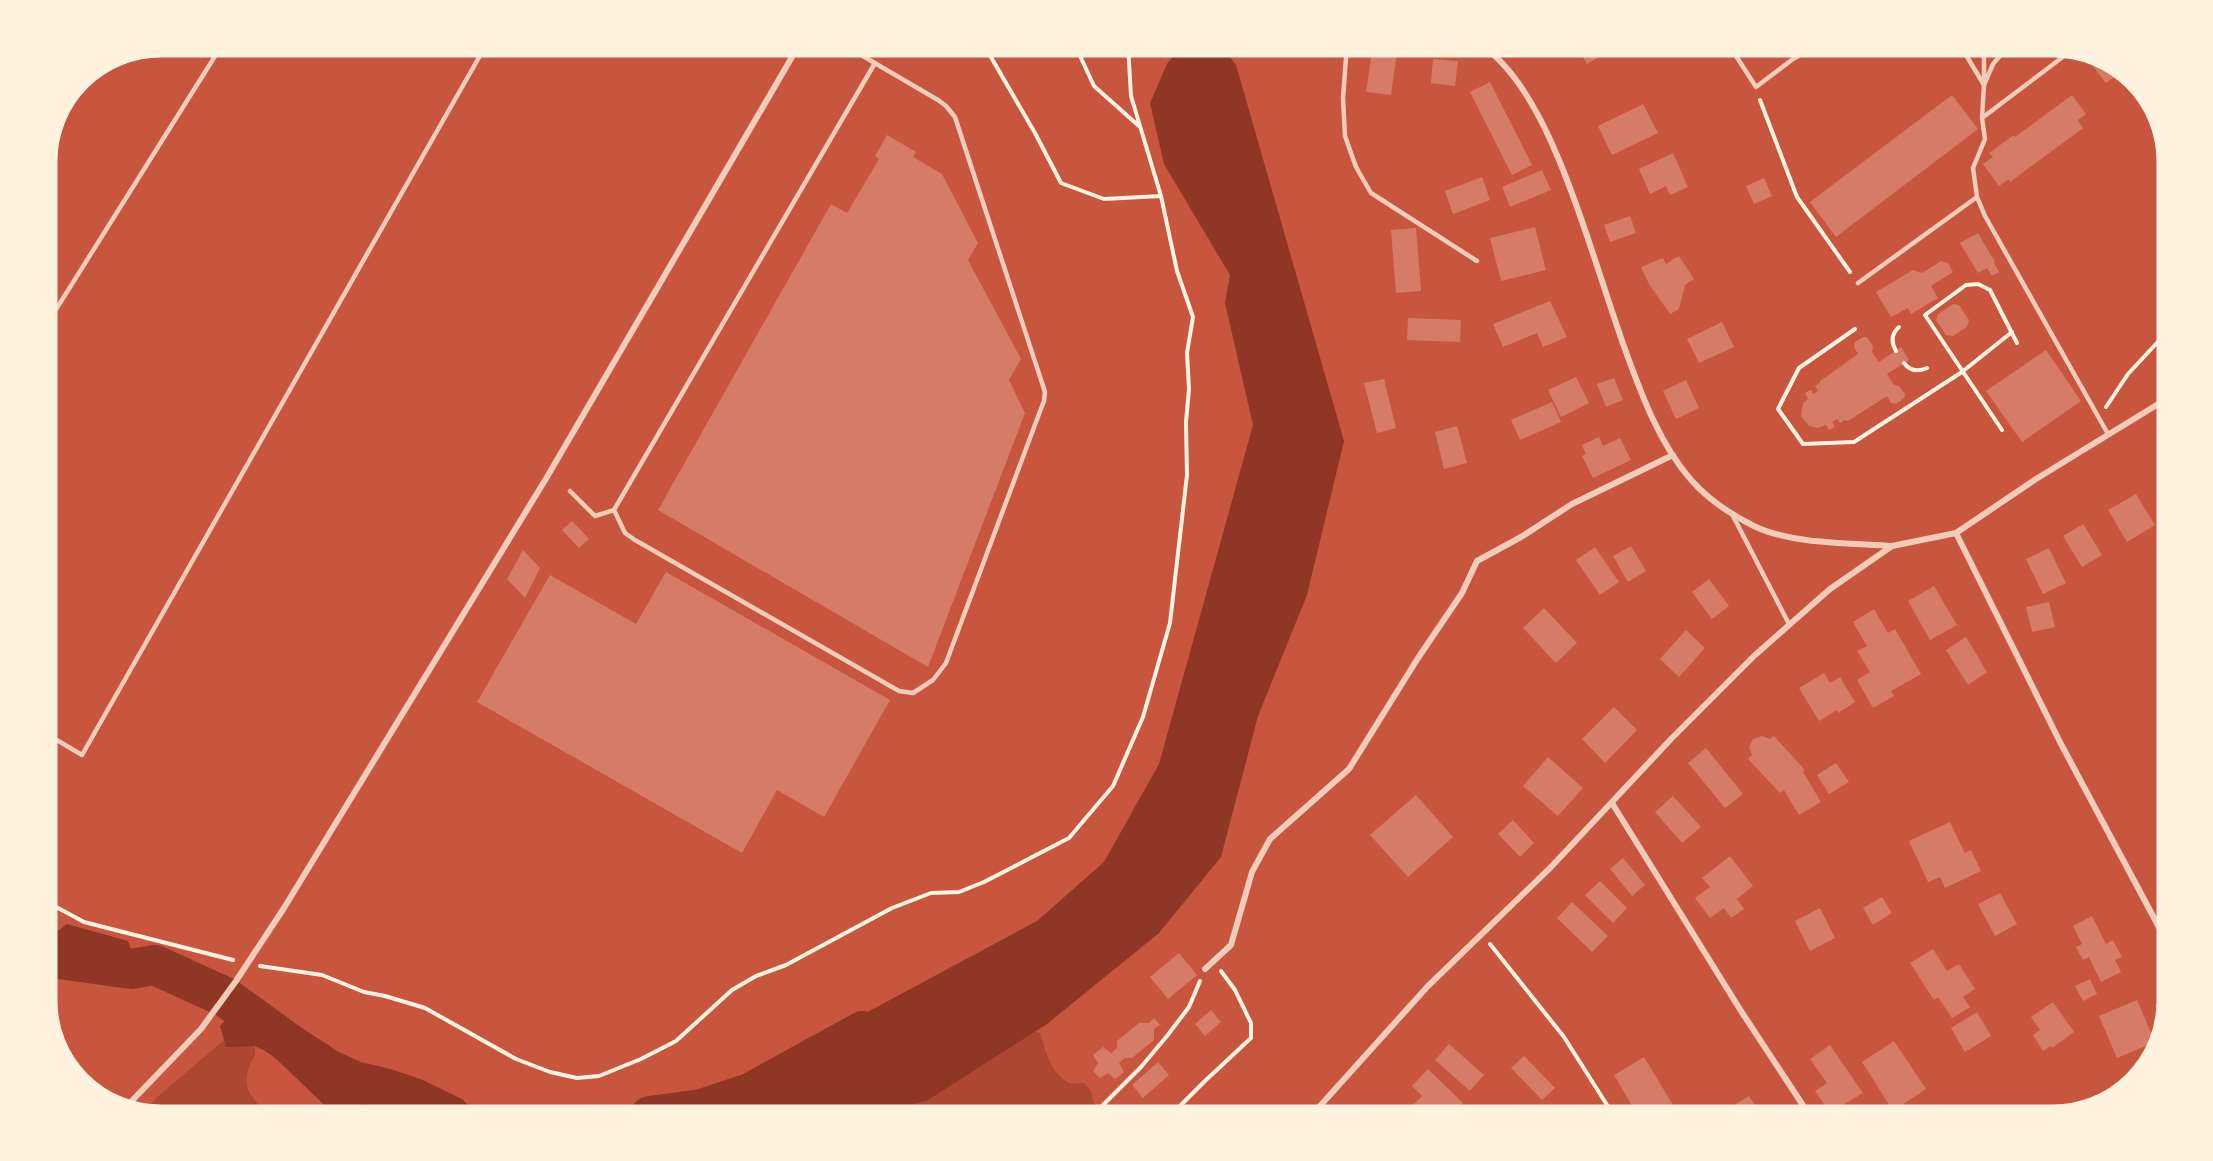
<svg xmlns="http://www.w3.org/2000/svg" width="2213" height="1161" font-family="'Crimson Pro',serif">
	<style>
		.green { fill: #ae4732 }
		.water { fill: #8f3625 }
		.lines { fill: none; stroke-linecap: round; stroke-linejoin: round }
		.river { stroke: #8f3625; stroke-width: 40 }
		.building { fill: #d67c66 }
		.path { stroke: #fff3e0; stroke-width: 4 }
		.service { stroke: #f1ccb7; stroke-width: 4.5 }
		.minor { stroke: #f1ccb7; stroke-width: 6 }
		.rim { fill: none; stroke: #fff3e0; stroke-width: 3 }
	</style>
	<rect width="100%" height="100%" fill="#c8553d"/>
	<path class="green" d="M1030 1030 1040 1033C1045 1049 1052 1077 1070 1083 1074 1084 1080 1083 1084 1083L1091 1091 1097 1116H827Z
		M231 1034 254 1042C257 1060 252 1056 248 1070 241 1093 259 1106 276 1116H161L147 1113 155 1099Z"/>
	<path class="water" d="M1182 45H1221L1236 65 1344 441 1307 595 1258 716 1221 857 1159 933 1047 1024 928 1100 871 1116H737L784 1087 860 1016 1037 921 1104 862 1159 764 1253 425 1225 303 1230 275 1164 164 1150 103 1167 64Z
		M67 924 128 941 135 959 108 976 57 977 45 974V941Z
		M232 1013 243 1015 325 1084 392 1112 412 1116H336L271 1054 255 1046 226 1047 220 1026Z"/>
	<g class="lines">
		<path class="river" d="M45 957 131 969 155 965 225 997 290 1044 330 1070 354 1081 384 1088 414 1098 451 1116
			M650 1116 702 1109 750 1093 863 1031"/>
	</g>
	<path class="building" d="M887 45H914L907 57Z
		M1373 45H1398L1391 95 1366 92Z
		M1576 45H1620L1587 64Z
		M2095 55 2104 57 2121 72 2106 83 2088 60Z
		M1433 59 1458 61 1455 86 1431 83Z
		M1490 82 1532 165 1512 175 1470 92Z
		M1952 95 1978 129 1836 237 1810 202Z
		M2072 95 2086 114 2078 120 2083 128 2010 182 2009 179 1999 186 1983 164 1993 157 1989 153 2014 135 2015 137Z
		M1643 104 1658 133 1612 155 1598 126Z
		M887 135 916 152 913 157 942 174 978 243 968 260 1021 359 1009 380 1025 413 928 667 658 510 831 204 847 213 879 159 875 156Z
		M1673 153 1688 187 1670 195 1666 186 1650 194 1639 169Z
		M1542 170 1551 190 1510 207 1502 187Z
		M1482 177 1490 200 1453 214 1445 191Z
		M1764 178 1772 196 1754 204 1746 186Z
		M1630 216 1636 233 1610 242 1604 225Z
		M1535 227 1546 270 1501 281 1490 238Z
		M1416 228 1421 291 1396 293 1391 230Z
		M1978 233 1995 262 1994 263 1999 272 1992 276 1987 268 1978 273 1960 243Z
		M1679 256 1694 279 1685 285 1679 309 1670 314 1649 284 1641 267 1663 258 1666 264Z
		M1941 261 1948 263 1953 272 1931 286 1938 298 1911 314 1908 308 1891 317 1876 292 1913 270 1922 273Z
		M1550 301 1567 337 1543 347 1537 333 1503 347 1493 324Z
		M1953 304 1959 305 1969 320 1967 327 1953 336 1946 335 1936 320 1938 314Z
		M1408 318 1461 320 1460 342 1407 340Z
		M1722 322 1734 347 1699 363 1687 339Z
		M1863 337H1867L1873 346 1872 352 1879 362 1901 347 1909 360 1887 374 1894 385 1899 386 1905 394 1904 398 1896 404 1891 403 1887 396 1848 421 1845 420 1840 423 1837 419 1832 422 1835 427 1829 430 1826 425 1818 428 1809 426 1801 416 1803 403 1808 399 1805 393 1811 390 1813 394 1818 391 1815 386 1820 383V381L1858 354 1854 347 1855 342Z
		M2046 350 2081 401 2022 442 1986 391Z
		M1576 377 1589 403 1561 417 1548 390Z
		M1614 378 1623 400 1606 407 1597 384Z
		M1384 379 1396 428 1377 433 1364 383Z
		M1686 380 1699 408 1676 419 1663 391Z
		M1552 402 1561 422 1520 440 1511 420Z
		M1457 426 1467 463 1444 469 1435 432Z
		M1599 437 1603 446 1620 438 1631 460 1593 478 1582 456 1586 454 1582 445Z
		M2136 494 2155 525 2127 542 2108 510Z
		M572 521 589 539 579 548 562 530Z
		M2083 524 2102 555 2082 567 2063 536Z
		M1631 546 1646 571 1628 582 1613 556Z
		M1595 547 1619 582 1600 595 1576 560Z
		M2049 548 2066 583 2043 594 2026 559Z
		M523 550 540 568 525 598 507 579Z
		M666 572 890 700 824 817 777 790 742 853 477 702 550 575 636 624Z
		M1709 579 1729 606 1712 619 1692 592Z
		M1934 586 1957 625 1930 640 1908 601Z
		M2049 602 2055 627 2032 632 2026 607Z
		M1544 608 1577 643 1556 663 1523 628Z
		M1874 609 1888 633 1895 629 1921 674 1891 691 1894 696 1873 708 1857 680 1870 672 1857 651 1867 646 1853 622Z
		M1686 630 1705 648 1679 677 1660 659Z
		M1966 637 1987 672 1968 685 1946 650Z
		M1824 673 1830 683 1840 677 1855 702 1838 713 1837 710 1819 721 1799 688Z
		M1614 707 1637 730 1605 763 1582 739Z
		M1762 736 1770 739 1774 736 1805 770 1803 772 1821 802 1799 815 1784 790 1780 793 1748 759 1752 755 1749 747 1753 739Z
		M1706 748 1743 794 1725 808 1688 763Z
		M1548 757 1583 788 1558 816 1523 786Z
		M1836 763 1849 782 1829 794 1817 775Z
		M1416 795 1453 837 1408 877 1370 835Z
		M1673 796 1701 827 1682 843 1655 812Z
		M1513 820 1534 843 1520 857 1498 834Z
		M1950 822 1965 853 1971 850 1981 871 1945 888 1940 877 1928 882 1909 841Z
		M1730 856 1753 886 1737 899 1744 909 1731 918 1724 908 1710 918 1695 898 1710 887 1702 878Z
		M1623 858 1645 885 1632 896 1610 869Z
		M1600 881 1627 908 1613 923 1585 895Z
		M2000 893 2017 924 1995 936 1978 904Z
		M1882 897 1892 913 1873 925 1863 908Z
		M1572 902 1608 936 1592 952 1557 918Z
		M1820 908 1835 938 1810 951 1795 921Z
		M2092 916 2106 944 2113 940 2122 957 2115 960 2121 972 2101 982 2089 957 2083 960 2076 947 2082 944 2073 926Z
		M1933 949 1947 971 1959 964 1975 989 1963 997 1970 1007 1952 1018 1938 997 1934 1000 1910 963Z
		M1179 953 1197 975 1168 999 1150 977Z
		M2090 979 2097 994 2083 1001 2075 986Z
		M2168 998V1000L2163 1021 2155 1005Z
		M2137 1000 2155 1042 2117 1058 2099 1016Z
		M2053 1002 2074 1032 2052 1048 2051 1046 2043 1051 2033 1035 2040 1030 2031 1017Z
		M1211 1010 1221 1022 1205 1036 1195 1024Z
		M1977 1012 1991 1036 1965 1052 1951 1028Z
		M1154 1018 1160 1025 1154 1029V1040L1132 1058H1125L1119 1063 1124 1072 1115 1079 1108 1073 1100 1078 1093 1071 1098 1063 1093 1055 1103 1047 1111 1053 1117 1048V1041L1139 1023H1149Z
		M1894 1041 1926 1089 1893 1111 1862 1062Z
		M1449 1044 1484 1075 1470 1091 1435 1060Z
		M1830 1045 1863 1093 1830 1113 1815 1091 1827 1083 1810 1059Z
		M1524 1056 1555 1088 1542 1100 1511 1068Z
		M1644 1057 1676 1110 1666 1116H1638L1614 1075Z
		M1158 1062 1169 1075 1143 1098 1132 1085Z
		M1428 1069 1463 1103 1450 1116H1447L1442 1111 1437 1116H1423L1412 1106 1422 1096 1412 1086Z
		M1749 1096 1761 1116H1732L1728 1109Z"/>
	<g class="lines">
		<path class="path" d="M984 45 1035 133 1061 183 1104 199 1161 196
			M1075 45 1094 86 1140 127
			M1760 100 1797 197 1850 272
			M1855 329 1799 368 1778 409 1803 444 1854 442 1962 372 2012 332
			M1896 351C1891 342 1891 334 1899 327
			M1904 363C1910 371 1918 372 1927 368
			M2106 407 2128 374 2168 331
			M2002 430 1925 315 1966 285 1978 284 1990 290 2017 343
			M45 901 84 922 233 960
			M1490 944 1564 1037 1614 1116
			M260 966 322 975 364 992 385 996 425 1008 516 1059 550 1072 577 1078 599 1076 641 1059 676 1041 732 990 756 976 786 965 892 908 931 893 959 892 984 882 1069 838 1113 786 1143 717 1170 623 1187 475 1186 422 1189 389 1187 353 1193 317 1177 271 1161 196 1131 96 1128 45
			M1092 1116 1141 1067 1167 1036 1189 1007 1200 981
			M1170 1116 1206 1080 1251 1038V1023L1235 990 1221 971"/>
		<path class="service" d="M844 45 938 100 946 106 955 117 1045 392 1044 401 1039 414 946 663 933 680 913 693 899 691 635 540 625 533 614 510 875 63
			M1347 45 1343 98 1345 136 1356 167 1371 193 1477 261
			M1729 45 1756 87 1793 59 1818 45
			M1960 45 1984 85V45
			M2009 45 1993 64 1984 85 1982 118 1985 139 1973 168 1977 197 1985 216 2108 434
			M1982 118 2072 50
			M1858 283 1977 197
			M45 327 222 45
			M570 491 595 516 614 510
			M1732 514 1789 624
			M45 733 82 755 486 45"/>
		<path class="minor" d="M1481 45C1517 69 1543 121 1559 160 1585 222 1603 288 1626 352 1642 396 1660 445 1692 481 1708 499 1732 515 1754 526 1789 544 1852 543 1892 546
			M1956 533 2061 744 2168 944
			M1612 803 1741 1011 1810 1116
			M1205 969 1231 945 1252 872 1270 839 1349 769 1418 658 1462 593 1477 561 1521 537 1572 504 1673 455
			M125 1108 201 1029 236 981 284 908 547 477 799 45
			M1311 1116 1428 986 1551 867 1671 739 1754 656 1830 589 1892 546 1956 533 2036 479 2168 398"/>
	</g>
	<path d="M0 0H2213V1161H0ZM161 56H2053A105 105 0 0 1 2158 161V1001A105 105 0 0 1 2053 1106H161A105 105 0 0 1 56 1001V161A105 105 0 0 1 161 56Z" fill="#fff3e0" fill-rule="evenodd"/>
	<path class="rim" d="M161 56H2053A105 105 0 0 1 2158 161V1001A105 105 0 0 1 2053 1106H161A105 105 0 0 1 56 1001V161A105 105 0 0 1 161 56Z"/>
</svg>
